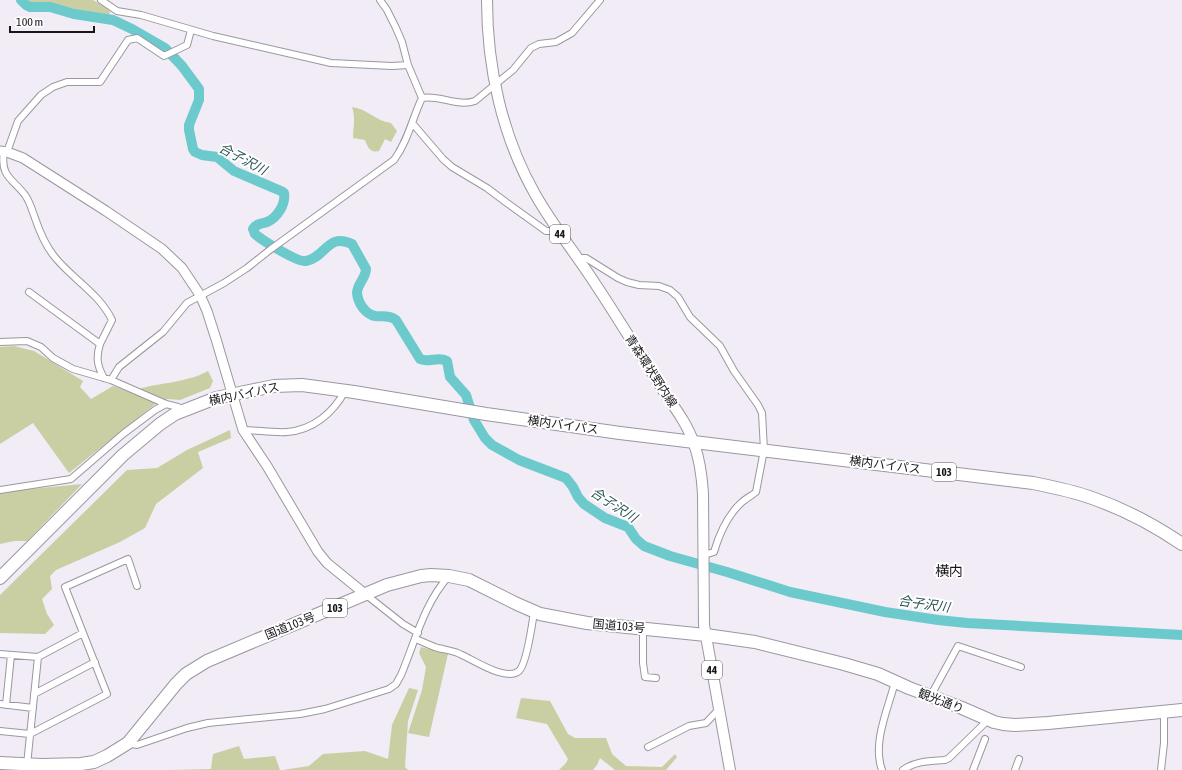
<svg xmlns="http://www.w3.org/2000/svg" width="1182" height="770" font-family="'Asap Condensed','Noto Sans JP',sans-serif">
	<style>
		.green { fill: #c9cfa3 }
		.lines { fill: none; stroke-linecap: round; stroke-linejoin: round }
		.river { stroke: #6ccacd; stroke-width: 10 }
		.street-casing { stroke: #9b979f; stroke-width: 8 }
		.secondary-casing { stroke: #9b979f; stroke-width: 11 }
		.primary-casing { stroke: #9b979f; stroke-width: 12 }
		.highway-casing { stroke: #9b979f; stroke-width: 14 }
		.street { stroke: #fff; stroke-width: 6 }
		.secondary { stroke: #fff; stroke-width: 9 }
		.primary { stroke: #fff; stroke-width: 10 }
		.highway { stroke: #fff; stroke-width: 12 }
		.labels { text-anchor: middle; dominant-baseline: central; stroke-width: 4; stroke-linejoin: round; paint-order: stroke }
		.shield { fill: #fff; stroke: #5d5b5d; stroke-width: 1 }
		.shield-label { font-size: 11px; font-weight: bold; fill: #171518 }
		.street-label { font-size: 12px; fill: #171518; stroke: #fff }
		.water-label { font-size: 13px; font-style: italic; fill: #275253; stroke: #fff }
		.quarter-label { font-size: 14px; fill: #171518; stroke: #fff }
	</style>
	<rect width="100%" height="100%" fill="#f1ecf5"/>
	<path class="green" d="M23 0H93L107 8 110 12 109 15 97 14 46 5 33 6Z
		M352 107C368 109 375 121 391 123L397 131 391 142 385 139 379 151C370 153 368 148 365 140L353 138C353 127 356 118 352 107Z
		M14 346 34 351 83 381 80 387 91 399 113 386 130 392C155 382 185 384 208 371L213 381 210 388 180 400 168 399 154 405 69 473 33 423 0 444V347Z
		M230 430 231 438 198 452 203 468 156 504 145 528 120 542 56 570 50 576 52 589 42 599 47 614 54 625 45 634 0 633V595L127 470 157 468 187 450Z
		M82 484 27 541H14L0 544V492Z
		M421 647 448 654 429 737 408 733 422 690 426 667 419 653Z
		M409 688 418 690 408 721 405 767 408 770H283L309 766 323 754 365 751 388 759 392 725Z
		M521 698 550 701 568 734 575 738H606L612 754 626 766 662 767 675 754 677 757 666 770H615L600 758 597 765 593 770H559L566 763 568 759 547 724 516 718Z
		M239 746 244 759 275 756 280 770H170L211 769 213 754Z"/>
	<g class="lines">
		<path class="river" d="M21 0 26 5 30 7H50L74 14 113 20 132 29 165 48 182 66 199 89V100L189 125V130L193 149 195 152 202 155 217 157 234 171 281 191 284 193C286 204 277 218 267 222 261 224 257 223 253 229L255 234C262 240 298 263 306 261 325 258 328 232 352 244L366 269C366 278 357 284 357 293 358 303 365 314 375 316 383 317 390 315 396 320L420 359C429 363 438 356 447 361L450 377 466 395 474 420 485 438 492 445 519 460 566 478 573 487 578 497 584 504 605 518 628 527 636 539 644 546 670 556 727 572 790 592 885 612 938 620 967 623 1182 635"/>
		<defs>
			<path id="street" d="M101 0 117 11 141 15 213 36 331 63 392 66 408 65
				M422 98C441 95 457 107 475 101L513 70 531 48 539 44 556 42 572 33 600 0
				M413 124 443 159 452 167 487 188 507 203 546 231H558
				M4 151C0 177 12 178 25 195 30 202 32 210 35 218 39 230 46 246 54 256 72 279 99 293 112 320L100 344
				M7 152 18 121 41 95 53 87 67 82H100L128 40 137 38 164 56 187 45 191 30
				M576 258H586L618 278 627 282 639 285 659 286 670 290 678 297 690 317 720 346 734 371 758 405 762 413 764 450 756 492C751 496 745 499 741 503 727 516 719 535 714 552L704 555
				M29 292 100 344C96 357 97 366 104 378
				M0 342 27 341 41 347 53 358 73 369 111 380 166 404 178 407 184 410
				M111 380 119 367 163 332 187 303 224 283 247 268 271 249 394 160C408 141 412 119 422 98L408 65 402 42 396 28 387 10 380 0
				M243 430C257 430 272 433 287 432 313 430 333 413 345 391
				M0 490 71 479 123 434 155 410 166 404
				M365 594 403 624 418 633
				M643 628V663L645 677 656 678
				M416 639C423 642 431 646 438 648 446 650 455 651 462 655 474 660 506 682 519 671 527 663 532 625 534 612
				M0 654 38 657 83 633
				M34 694 95 662
				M930 697 958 646 1021 667
				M0 704 33 708
				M6 705 11 655
				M0 731 30 734 107 694 65 587 128 559 137 586
				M128 743 137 745 187 728 208 723 300 714 325 709 389 689 396 684 401 675C415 642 424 603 449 576
				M648 747 689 726 706 723 719 709
				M27 765 38 657
				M882 770C872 743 888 709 895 682
				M903 770C915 761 930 761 945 760L949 758 988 720
				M973 770 985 739
				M1015 770 1019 759
				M1161 770 1164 743V711"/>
			<path id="secondary" d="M0 151 7 152 23 158 106 211 162 249 182 268 200 295 207 311 216 339 243 430 267 466 318 552 327 563 365 594"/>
			<path id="primary" d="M487 0C487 67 502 136 535 194 553 226 576 254 596 285 612 309 627 334 643 358 650 369 657 381 664 392 675 408 688 425 694 444 700 460 702 477 703 494L704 625 730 770"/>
			<path id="highway" d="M0 578 123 455 160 424 175 414 216 398 274 386 302 385 354 392 486 414 620 433 1033 483C1053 487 1073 491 1092 498 1124 509 1154 525 1182 544
				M0 763 42 765 81 764 94 762 107 756 128 743 176 684 186 674 207 661 387 585 421 576 431 575 449 576 469 580 517 604 540 614 587 623 706 635 755 642 844 664 878 674 909 688 962 708 994 722 1003 724 1015 725 1048 723 1182 710"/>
		</defs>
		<use href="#street" class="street-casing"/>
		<use href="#secondary" class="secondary-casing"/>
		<use href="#primary" class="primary-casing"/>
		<use href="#highway" class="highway-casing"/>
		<use href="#street" class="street"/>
		<use href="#secondary" class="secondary"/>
		<use href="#primary" class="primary"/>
		<use href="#highway" class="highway"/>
	</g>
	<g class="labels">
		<g class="shield">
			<rect x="550" y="225" width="20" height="18" rx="3"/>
			<rect x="932" y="463" width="24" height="18" rx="3"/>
			<rect x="323" y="599" width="24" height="18" rx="3"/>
			<rect x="702" y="661" width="20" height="18" rx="3"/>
		</g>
		<g class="shield-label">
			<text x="560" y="234">44</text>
			<text x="944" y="472">103</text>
			<text x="335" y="608">103</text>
			<text x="712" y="670">44</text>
		</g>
		<g class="street-label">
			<text transform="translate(651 371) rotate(57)">青森環状野内線</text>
			<text transform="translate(244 394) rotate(-12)">横内バイパス</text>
			<text transform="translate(563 425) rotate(8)">横内バイパス</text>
			<text transform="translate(885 465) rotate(7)">横内バイパス</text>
			<text transform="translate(290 626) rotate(-22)">国道103号</text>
			<text transform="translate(619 626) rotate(5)">国道103号</text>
			<text transform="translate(941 701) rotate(21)">観光通り</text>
		</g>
		<g class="water-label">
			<text transform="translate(243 159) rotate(28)">合子沢川</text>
			<text transform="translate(614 505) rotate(33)">合子沢川</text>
			<text transform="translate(924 604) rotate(8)">合子沢川</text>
		</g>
		<g class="quarter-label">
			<text x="949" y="571">横内</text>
		</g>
	</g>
	<path d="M10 26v6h84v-6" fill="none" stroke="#171518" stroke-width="2"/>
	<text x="16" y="26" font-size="12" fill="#171518" stroke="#ffffff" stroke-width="3" paint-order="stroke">100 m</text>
</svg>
